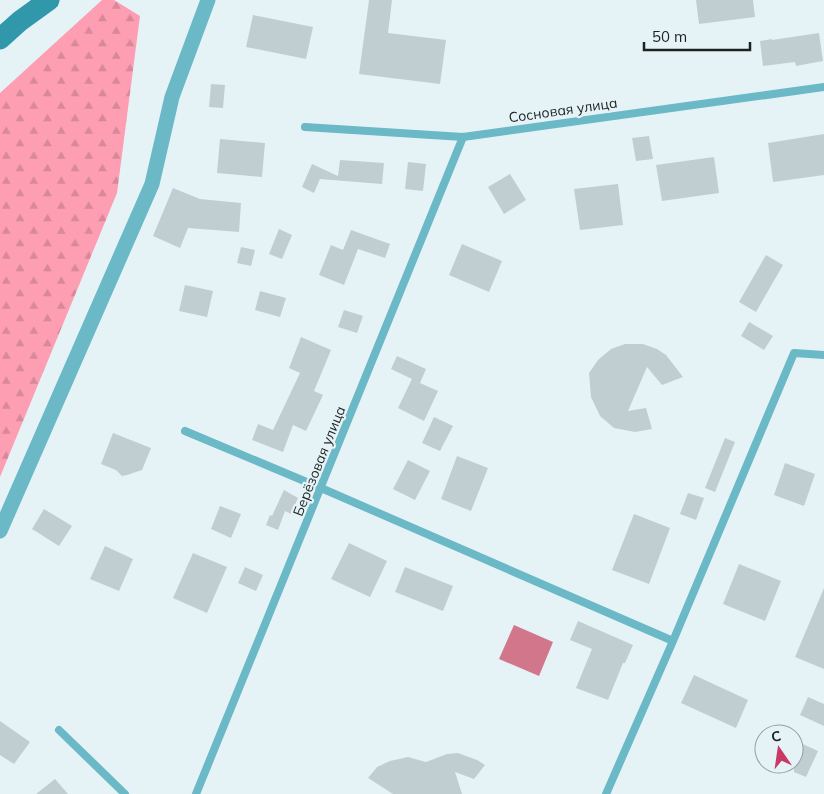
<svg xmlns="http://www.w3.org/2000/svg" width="824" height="794" font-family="Mulish,sans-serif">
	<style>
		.forest { fill: url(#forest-firs) }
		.water { fill: #d2778b }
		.building { fill: #c1ced1 }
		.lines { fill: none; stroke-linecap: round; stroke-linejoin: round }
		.lane { stroke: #6bb8c7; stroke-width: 8 }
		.street { stroke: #6bb8c7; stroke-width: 15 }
		.secondary { stroke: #3098aa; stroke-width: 21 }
		.labels { text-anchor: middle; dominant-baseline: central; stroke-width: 4.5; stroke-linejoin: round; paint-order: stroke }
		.street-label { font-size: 14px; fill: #1c2122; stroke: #e5f3f6 }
	</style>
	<defs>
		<pattern id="forest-firs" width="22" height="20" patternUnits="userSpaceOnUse" patternTransform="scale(1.25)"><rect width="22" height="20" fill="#fd9eb2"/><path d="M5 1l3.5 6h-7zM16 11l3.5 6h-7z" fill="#d88899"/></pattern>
	</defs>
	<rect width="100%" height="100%" fill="#e5f3f6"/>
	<path class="forest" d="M102 0H114L140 16 117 193 0 477V93Z"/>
	<path class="water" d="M514 625 553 642 539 676 499 659Z"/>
	<path class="building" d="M369 0H392L388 33 446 40 440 84 359 74Z
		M696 0H753L755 17 699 24Z
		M253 15 313 27 306 59 246 47Z
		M819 33 823 61 796 66 795 62 763 66 760 41 772 39V40Z
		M211 84 225 85 223 108 209 107Z
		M824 134V175L773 182 768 143Z
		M649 136 653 159 636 161 632 138Z
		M220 139 265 143 262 177 217 173Z
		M714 157 719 193 662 201 656 165Z
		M340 160 384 163 382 184 320 179 314 193 302 187 312 164 338 176Z
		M408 162 426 164 423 191 405 189Z
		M510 174 526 200 504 214 488 187Z
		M618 184 623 225 580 230 574 189Z
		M173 188 200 199 241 203 239 232 188 228 180 248 153 236Z
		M279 229 292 235 282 259 269 254Z
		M351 230 390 244 385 258 358 249 344 285 319 275 331 245 343 250Z
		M462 244 502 261 489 292 449 275Z
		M241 247 255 250 251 266 237 263Z
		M766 255 783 265 756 312 739 302Z
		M185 285 213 291 207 317 179 311Z
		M260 291 286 298 280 317 255 310Z
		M344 310 363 316 357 333 338 327Z
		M749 322 773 336 764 350 741 336Z
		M301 337 331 350 314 391 323 395 306 431 293 425 283 452 252 440 258 424 273 430 300 373 289 368Z
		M625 344H643L657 349 666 355 683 377 662 385 647 367 628 411 646 408 652 429 635 432 614 428 600 416 591 397 589 373 598 360 611 349Z
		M397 356 426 369 420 383 438 391 424 421 398 408 412 379 391 369Z
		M434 417 453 426 440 451 422 443Z
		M113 433 151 448 142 470 127 475 122 476 116 470 101 464Z
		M725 438 735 442 715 492 705 488Z
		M457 456 488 468 471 511 441 499Z
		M408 460 430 471 415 500 393 489Z
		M785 463 815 474 804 506 774 495Z
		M284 490 298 498 291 514 285 511 278 530 266 525 270 515 272 516Z
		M688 493 704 498 696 520 680 514Z
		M220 506 241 514 231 538 211 529Z
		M44 509 72 526 59 546 32 529Z
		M634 514 670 528 649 584 612 570Z
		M349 543 387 561 370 597 331 579Z
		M105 546 133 559 119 591 90 579Z
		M193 553 227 567 207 613 173 598Z
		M739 564 781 581 765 621 723 604Z
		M245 567 263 575 256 591 238 583Z
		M405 567 453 586 443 611 395 592Z
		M824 588V669L795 657Z
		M578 621 633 645 625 663H623L608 700 576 688 592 649 570 640Z
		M694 675 748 700 736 728 681 703Z
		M808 697 824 704V726L800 715Z
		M0 721 30 742 14 764 0 755Z
		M794 740 818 751 806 777 794 772Z
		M458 753 477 760 485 765 474 779 455 772 462 794H393L368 778 377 767 390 761 408 757 426 762 447 754Z
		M55 779 68 794H36Z"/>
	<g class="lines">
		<path class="lane" d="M305 127 463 137 824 87
			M185 431 321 488 673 641
			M59 730 125 794
			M196 794 463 137
			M606 794 673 641 794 353 824 355"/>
		<path class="street" d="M0 531 152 184 172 97 208 0"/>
		<path class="secondary" d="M0 39 20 21 49 0"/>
	</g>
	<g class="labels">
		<g class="street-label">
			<text transform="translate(563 110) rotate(-8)">Сосновая улица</text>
			<text transform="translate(319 461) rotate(-68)">Берёзовая улица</text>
		</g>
	</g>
	<g transform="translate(779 749) rotate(347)"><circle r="24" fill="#e5f3f6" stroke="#959fa1"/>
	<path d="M0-4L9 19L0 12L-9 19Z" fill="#c83a65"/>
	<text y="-8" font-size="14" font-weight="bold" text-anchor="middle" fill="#1c2122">С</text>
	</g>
	<path d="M644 42v8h106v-8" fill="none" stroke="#1c2122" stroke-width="2.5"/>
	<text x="652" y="42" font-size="15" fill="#1c2122" stroke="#e5f3f6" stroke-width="4" paint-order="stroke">50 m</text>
</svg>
